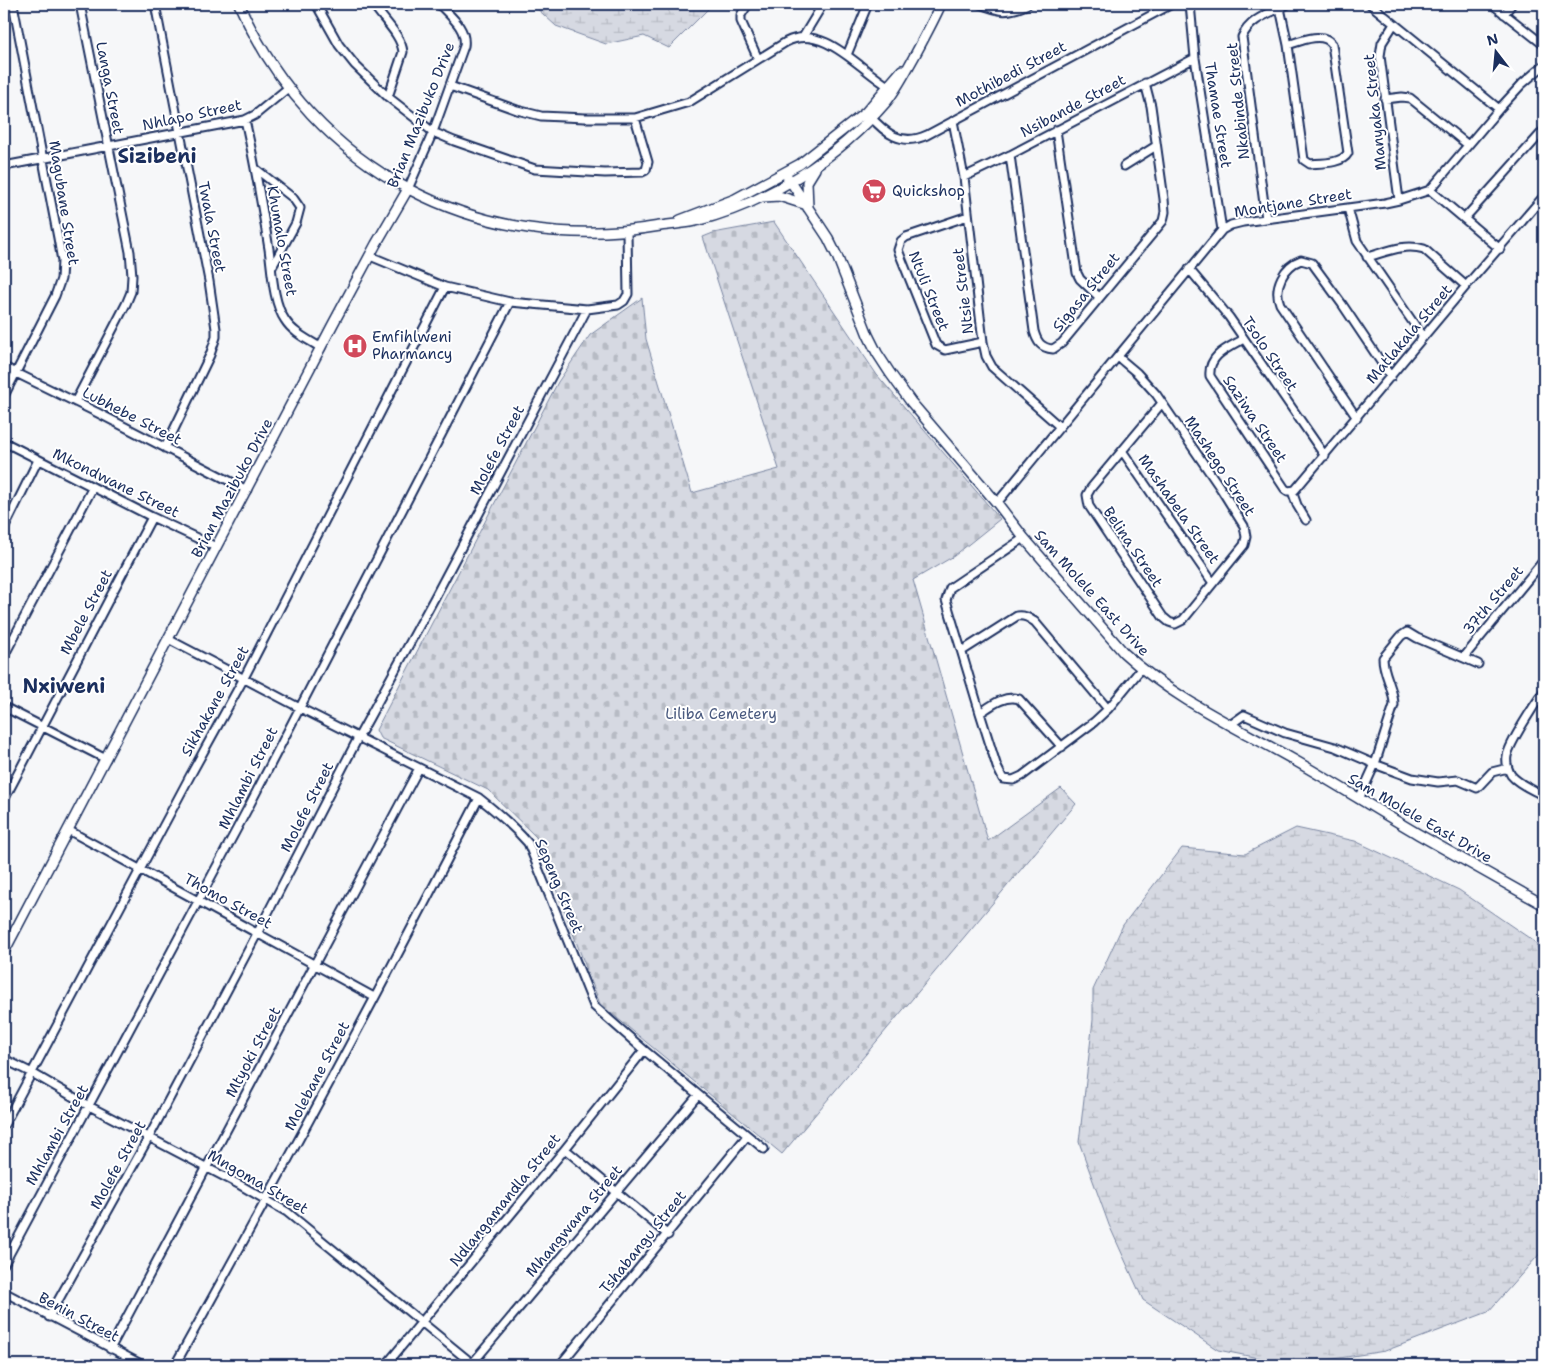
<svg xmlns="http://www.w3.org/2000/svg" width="1548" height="1369" font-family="'Shantell Sans',sans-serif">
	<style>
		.wetland { fill: url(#wetland-marsh); stroke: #7884a0 }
		.cemetery { fill: url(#cemetery-stones); stroke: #7884a0 }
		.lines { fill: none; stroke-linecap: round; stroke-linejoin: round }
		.minor-casing { stroke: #1b2f5e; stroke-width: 11 }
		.tertiary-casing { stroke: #1b2f5e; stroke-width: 12 }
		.minor { stroke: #fff; stroke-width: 7 }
		.tertiary { stroke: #fff; stroke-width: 9 }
		.labels { text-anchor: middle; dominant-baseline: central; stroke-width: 4; stroke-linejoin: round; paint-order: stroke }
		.street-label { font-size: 15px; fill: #1b2f5e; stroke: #fff }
		.poi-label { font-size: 15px; fill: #1b2f5e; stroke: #fff; text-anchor: start }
		.park-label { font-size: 15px; fill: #4a5a7f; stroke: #fff }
		.district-label { font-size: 20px; font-weight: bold; fill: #1b2f5e; stroke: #fff }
	</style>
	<defs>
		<pattern id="wetland-marsh" width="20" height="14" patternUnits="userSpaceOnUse" patternTransform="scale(1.25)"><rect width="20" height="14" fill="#d6d9e2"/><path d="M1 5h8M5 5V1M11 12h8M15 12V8" fill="none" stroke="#b7bbc4"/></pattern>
		<pattern id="cemetery-stones" width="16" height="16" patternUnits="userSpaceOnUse" patternTransform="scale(1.25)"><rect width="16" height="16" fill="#d6d9e2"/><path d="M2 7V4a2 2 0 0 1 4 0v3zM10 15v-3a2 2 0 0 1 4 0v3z" fill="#b7bbc4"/></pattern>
	</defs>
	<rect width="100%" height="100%" fill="#f6f7f9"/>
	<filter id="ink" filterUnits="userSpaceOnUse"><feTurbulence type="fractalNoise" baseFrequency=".02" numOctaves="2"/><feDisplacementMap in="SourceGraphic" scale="10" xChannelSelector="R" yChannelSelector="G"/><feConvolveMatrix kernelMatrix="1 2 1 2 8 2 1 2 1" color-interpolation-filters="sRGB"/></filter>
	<g filter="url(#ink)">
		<path class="wetland" d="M532 4H713L669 48 644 36 606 44 556 26Z
			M1296 828 1355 841 1459 890 1535 942 1544 961V1249L1488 1312 1385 1351 1294 1365 1218 1350 1143 1300 1109 1225 1079 1142 1093 1020V990L1123 925 1182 848 1245 854Z"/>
		<path class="cemetery" d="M774 222 877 375 1000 519 954 556 913 580 988 841 1061 788 1076 804 782 1154 600 1004 536 837 488 790 380 738 376 730 558 382 590 335 642 298 646 339 692 493 779 469 703 237 713 233Z"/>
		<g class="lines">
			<defs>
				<path id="minor" d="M155 4 209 281 216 329V337L210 355 165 448
					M316 4 339 45 355 65 388 97 433 132 454 141 535 169 605 173 642 172 646 170 648 162 635 118
					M373 4C382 19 401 34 403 52L388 97
					M748 4 741 15V21L758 59
					M980 4C1001 12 1007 14 1028 4
					M1190 4 1195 58 1222 230
					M1370 4 1499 109
					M1492 4 1544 45
					M1280 8 1288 45 1304 160 1310 164C1321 163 1342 164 1348 153L1332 44C1323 31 1300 41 1288 45
					M1504 14 1512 4
					M1394 24 1382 43 1380 56 1399 200
					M803 37 823 4
					M847 55 868 4
					M450 86 517 110 541 116 585 118H635L689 102 786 42C823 23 859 69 888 86
					M1385 99 1402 97 1410 98 1468 145
					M868 114C885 133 901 147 927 135L1172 4
					M245 120C255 163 262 206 269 249 272 270 273 303 285 320 293 333 309 340 321 348
					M953 121 964 177 983 342 986 356 992 367 1060 427
					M1056 130 1077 273 1080 279 1099 297
					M1010 155 1034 331C1037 342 1041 348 1053 349L1062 343 1163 221 1165 212 1164 199 1151 106 1145 83
					M4 166 245 120 255 115 288 88
					M1124 166 1156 146
					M256 169 293 198 300 208 296 223 272 267
					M964 177 1010 155 1195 58
					M408 189 433 132 464 46C467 28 450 16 439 4
					M1430 190 1500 249
					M1348 208 1357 241 1423 337
					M968 216 906 237 901 241 898 250 936 345 945 350 983 342
					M1266 219 1242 37C1250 18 1271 13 1288 4
					M1464 219 1544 130
					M370 256 445 287 510 302 587 309 618 305 624 301 628 294 627 232
					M1367 257C1386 252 1404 243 1424 249L1466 286
					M1189 269 1229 317 1325 456
					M1244 339C1228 348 1208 355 1210 376L1285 489 1288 491 1295 490 1466 286 1544 196
					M1118 357 1137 373 1156 394 1221 489 1244 526 1246 537 1244 545 1183 620 1175 624 1169 622 1163 617 1089 506 1087 495 1091 488 1162 403
					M4 367 98 413 247 490
					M4 396 55 296 61 279 62 261 58 238 13 4
					M75 402 126 304 131 292 132 276 130 252 80 4
					M1357 418 1280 304C1273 287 1284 266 1301 260L1312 263 1342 304 1391 377
					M4 442 152 517 216 547
					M1123 452 1213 583
					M1292 491 1297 505 1306 520
					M997 503 1222 230 1231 225 1243 222 1385 203 1399 200 1430 190 1499 109 1522 84 1544 65
					M4 529 38 460
					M1024 538 950 588 946 600 980 713 997 767 1003 779 1013 780 1022 776 1094 722 1108 709 1141 669
					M4 635 12 640
					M168 639 300 708 479 798C497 812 513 826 528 843L594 1006 644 1050 764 1149
					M962 651 1017 616C1025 615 1029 618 1035 622L1108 709
					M4 656 93 487
					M1464 657 1544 560
					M1544 691C1535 704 1510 742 1507 756 1506 762 1508 770 1511 775 1519 785 1534 790 1544 796
					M4 707 106 759
					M980 713C992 705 1004 695 1019 699L1062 747
					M1230 725 1244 715 1285 733 1335 747 1377 765 1412 778 1438 782 1458 780 1477 788 1492 772 1508 768
					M1359 799 1375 764 1394 705C1394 688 1383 674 1383 658L1401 636 1407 632 1417 638 1478 664
					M4 800 152 517
					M68 830 374 997
					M4 1059 32 1073 89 1106 240 1185 287 1212 474 1365
					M4 1125 190 776 244 678 445 287
					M565 1149 668 1235
					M4 1264 248 808 510 302
					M4 1292 143 1365
					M49 1317 149 1137 258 932 358 738 436 595 587 309
					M110 1349 419 768
					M175 1365C279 1178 381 989 479 798
					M386 1365 565 1149 644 1050
					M471 1365 698 1095
					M560 1365 747 1136"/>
				<path id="tertiary" d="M239 4C314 172 479 257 660 226 672 224 684 224 696 221 768 203 838 158 887 101 898 87 906 71 915 55 924 38 933 22 941 4
					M785 173 828 238 837 256 868 335 877 353 890 373 911 402 997 503 1024 538 1124 653C1174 699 1236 727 1294 760 1336 784 1377 810 1418 834 1460 858 1502 881 1544 905
					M763 197 779 196 804 204
					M808 208 807 182 815 169
					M680 220 735 199 800 164 866 112 902 70
					M4 952 333 324 376 244 408 189"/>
			</defs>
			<use href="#minor" class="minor-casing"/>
			<use href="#tertiary" class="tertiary-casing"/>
			<use href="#minor" class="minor"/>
			<use href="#tertiary" class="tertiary"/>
		</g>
	</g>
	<defs>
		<symbol id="supermarket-disc" viewBox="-11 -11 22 22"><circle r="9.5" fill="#d1495b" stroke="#fff"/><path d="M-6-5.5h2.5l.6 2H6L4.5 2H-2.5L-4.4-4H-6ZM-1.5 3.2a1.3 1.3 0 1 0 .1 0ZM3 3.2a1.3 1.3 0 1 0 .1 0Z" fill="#fff"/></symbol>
		<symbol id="hospital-disc" viewBox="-11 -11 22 22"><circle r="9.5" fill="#d1495b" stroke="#fff"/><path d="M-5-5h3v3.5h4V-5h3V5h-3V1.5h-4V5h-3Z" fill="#fff"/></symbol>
	</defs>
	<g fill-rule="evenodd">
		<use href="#supermarket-disc" x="860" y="177" width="28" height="28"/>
		<use href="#hospital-disc" x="341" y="332" width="28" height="28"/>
	</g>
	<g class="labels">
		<g class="street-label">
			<text transform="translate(1011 74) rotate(-28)">Mothibedi Street</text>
			<text transform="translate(110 88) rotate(79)">Langa Street</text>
			<text transform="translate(1238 101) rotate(-96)">Nkabinde Street</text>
			<text transform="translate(1073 106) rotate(-28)">Nsibande Street</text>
			<text transform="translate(1375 112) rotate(-96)">Manyaka Street</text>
			<text transform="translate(192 115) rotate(-12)">Nhlapo Street</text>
			<text transform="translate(421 115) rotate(-68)">Brian Mazibuko Drive</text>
			<text transform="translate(1218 115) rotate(81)">Thamae Street</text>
			<text transform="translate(64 203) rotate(81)">Magubane Street</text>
			<text transform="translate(1293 203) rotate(-9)">Montjane Street</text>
			<text transform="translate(212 227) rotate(79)">Twala Street</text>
			<text transform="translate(282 241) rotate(80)">Khumalo Street</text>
			<text transform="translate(929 291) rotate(68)">Ntuli Street</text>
			<text transform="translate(963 291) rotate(-97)">Ntsie Street</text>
			<text transform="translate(1086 292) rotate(-51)">Sigasa Street</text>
			<text transform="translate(1409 334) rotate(-50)">Matlakala Street</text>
			<text transform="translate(1270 354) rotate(56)">Tsolo Street</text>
			<text transform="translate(132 416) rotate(27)">Lubhebe Street</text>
			<text transform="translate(1255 419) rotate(56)">Saziwa Street</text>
			<text transform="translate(497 450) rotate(-62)">Molefe Street</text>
			<text transform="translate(1220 466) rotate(57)">Mashego Street</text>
			<text transform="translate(116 483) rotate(26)">Mkondwane Street</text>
			<text transform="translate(232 488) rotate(-62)">Brian Mazibuko Drive</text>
			<text transform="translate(1179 509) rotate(55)">Mashabela Street</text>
			<text transform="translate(1133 547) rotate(56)">Belina Street</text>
			<text transform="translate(1092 593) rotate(48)">Sam Molele East Drive</text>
			<text transform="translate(1493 600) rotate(-50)">37th Street</text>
			<text transform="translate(86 612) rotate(-62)">Mbele Street</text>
			<text transform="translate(215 701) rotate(-61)">Sikhakane Street</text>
			<text transform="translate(248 778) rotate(-63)">Mhlambi Street</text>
			<text transform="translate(307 807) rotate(-63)">Molefe Street</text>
			<text transform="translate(1420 818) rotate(30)">Sam Molele East Drive</text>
			<text transform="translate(559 886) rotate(67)">Sepeng Street</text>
			<text transform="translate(228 901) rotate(29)">Thomo Street</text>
			<text transform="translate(253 1052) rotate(-62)">Mtyoki Street</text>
			<text transform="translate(317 1076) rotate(-62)">Molebane Street</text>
			<text transform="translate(57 1135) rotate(-61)">Mhlambi Street</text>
			<text transform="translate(118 1165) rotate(-61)">Molefe Street</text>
			<text transform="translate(258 1182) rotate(30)">Mngoma Street</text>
			<text transform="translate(505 1200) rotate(-51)">Ndlangamandla Street</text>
			<text transform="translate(574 1221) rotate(-50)">Mhangwana Street</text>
			<text transform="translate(643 1242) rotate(-51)">Tshabangu Street</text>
			<text transform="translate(79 1317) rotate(28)">Benin Street</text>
		</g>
		<g class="poi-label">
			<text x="892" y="191">Quickshop</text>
			<text x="372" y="337">Emfihlweni<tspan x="372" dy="17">Pharmancy</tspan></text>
		</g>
		<g class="park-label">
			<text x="721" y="714">Liliba Cemetery</text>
		</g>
		<g class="district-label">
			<text x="157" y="156">Sizibeni</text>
			<text x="64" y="686">Nxiweni</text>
		</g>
	</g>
	<rect width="1548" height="1369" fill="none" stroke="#fff" stroke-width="20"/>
	<rect x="10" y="10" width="1528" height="1349" fill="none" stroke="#1b2f5e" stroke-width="2" filter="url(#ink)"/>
	<g transform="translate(1496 52) rotate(344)" stroke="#ffffff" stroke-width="4" paint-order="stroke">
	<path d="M0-4L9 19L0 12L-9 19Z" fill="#1b2f5e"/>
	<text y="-8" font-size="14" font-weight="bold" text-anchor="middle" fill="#1b2f5e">N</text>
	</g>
</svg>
